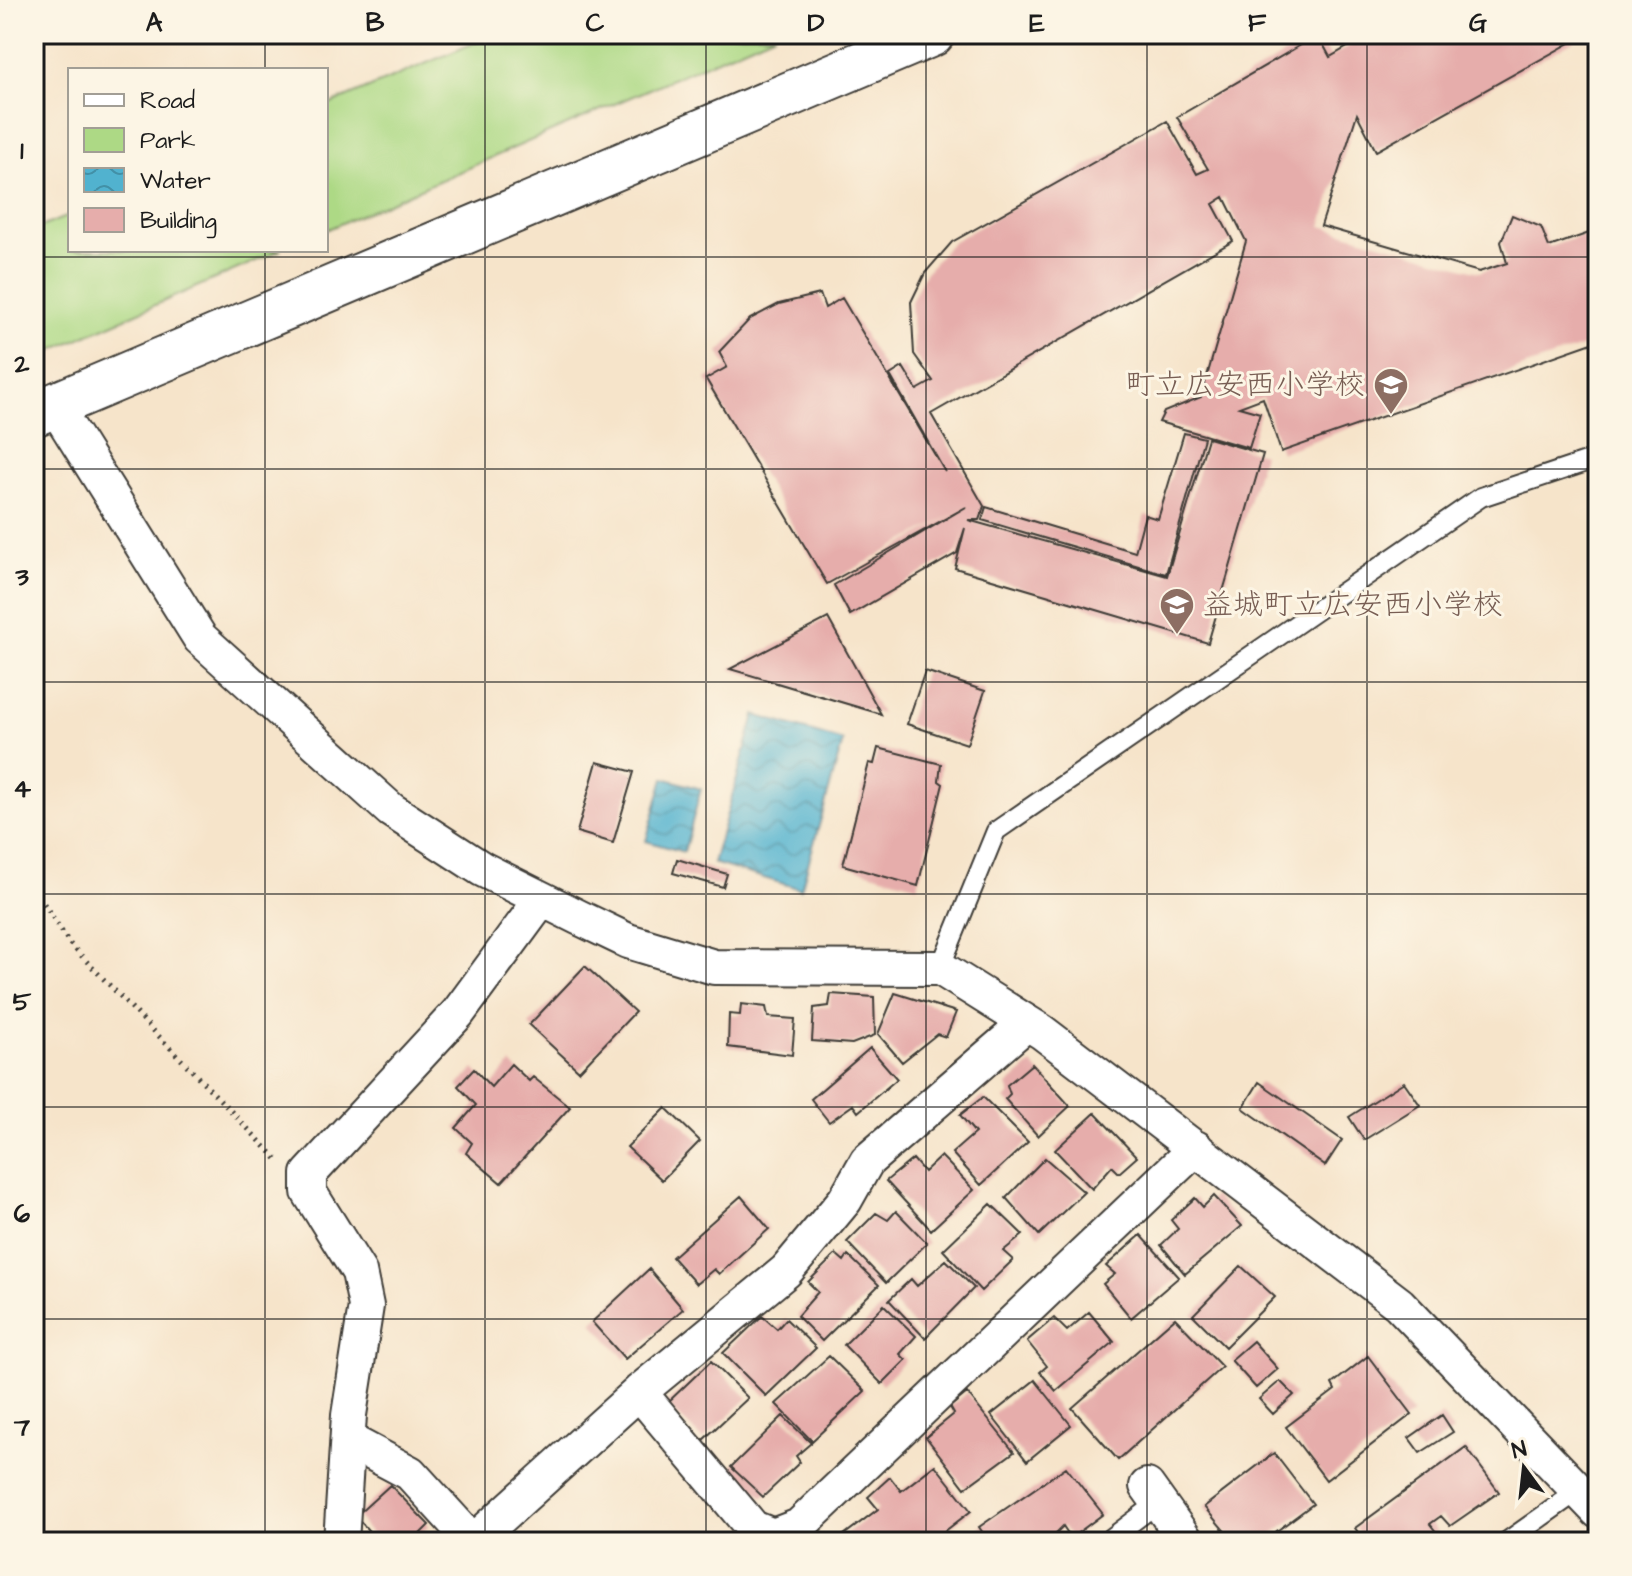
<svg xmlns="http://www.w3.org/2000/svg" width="1632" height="1576" font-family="'Architects Daughter','Klee One',sans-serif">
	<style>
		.green { fill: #add985; stroke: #647a50; stroke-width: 2 }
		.water { fill: url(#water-waves); stroke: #366776; stroke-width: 2 }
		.building { fill: #e6adab }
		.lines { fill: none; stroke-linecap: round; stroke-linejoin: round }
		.lane-casing { stroke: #3d3a36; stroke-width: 22 }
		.street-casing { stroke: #3d3a36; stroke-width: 38 }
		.secondary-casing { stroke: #3d3a36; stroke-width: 48 }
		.path { stroke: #3d3a36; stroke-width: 5; stroke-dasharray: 2 6; stroke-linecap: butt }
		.lane { stroke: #fff; stroke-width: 18 }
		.street { stroke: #fff; stroke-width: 34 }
		.secondary { stroke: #fff; stroke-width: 44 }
		.grid { fill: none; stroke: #1c1c1c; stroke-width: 2; stroke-opacity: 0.55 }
		.labels { text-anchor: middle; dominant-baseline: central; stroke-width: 6; stroke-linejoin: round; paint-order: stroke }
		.education-label { font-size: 30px; fill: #785e54; stroke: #fcf5e5; text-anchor: end }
		.neatline { fill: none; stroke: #1c1c1c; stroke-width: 3 }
		.grid-label { font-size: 26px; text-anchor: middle; font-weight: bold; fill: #1c1c1c }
	</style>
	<defs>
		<pattern id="water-waves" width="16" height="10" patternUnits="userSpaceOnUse" patternTransform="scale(2)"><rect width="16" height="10" fill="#51b2cf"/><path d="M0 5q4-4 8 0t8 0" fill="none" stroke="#4290a7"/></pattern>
	</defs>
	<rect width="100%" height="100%" fill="#fcf5e5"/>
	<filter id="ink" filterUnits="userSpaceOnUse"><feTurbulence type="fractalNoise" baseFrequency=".0125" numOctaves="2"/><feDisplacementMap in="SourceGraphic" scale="16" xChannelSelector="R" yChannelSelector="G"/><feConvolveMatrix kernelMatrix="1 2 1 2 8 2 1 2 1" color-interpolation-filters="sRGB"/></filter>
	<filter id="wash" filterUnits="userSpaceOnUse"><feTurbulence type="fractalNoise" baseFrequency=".006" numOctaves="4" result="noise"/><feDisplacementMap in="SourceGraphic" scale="32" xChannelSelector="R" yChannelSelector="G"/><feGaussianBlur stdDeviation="1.8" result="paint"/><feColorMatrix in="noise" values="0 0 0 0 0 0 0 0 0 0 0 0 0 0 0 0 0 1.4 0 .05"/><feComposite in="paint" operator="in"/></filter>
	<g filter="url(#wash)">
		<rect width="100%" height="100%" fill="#f6e4ca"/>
		<path class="green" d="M495 34H775L326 230V106Z
			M70 215V250H281L34 358V230Z"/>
		<path class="water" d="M755 715 843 741 801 889 713 863Z
			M664 778 701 789 684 852 646 841Z"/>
		<g id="blocks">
			<path class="building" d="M1370 34H1586L1376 151 1357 114 1321 226 1479 272 1507 263 1501 242 1512 215 1541 227 1549 247 1598 230V341L1281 452 1263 398 1239 407 1260 413 1249 448 1159 422 1164 412 1201 397 1246 241 1224 197 1213 204 1233 241 931 414 984 506 979 520H968L1167 576 1208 438 1263 454 1208 643 955 568 965 528 957 553 850 615 834 585 966 507 827 584 706 379 727 367 719 352 750 319 779 304 820 294 825 308 842 298 945 472 890 375 903 367 917 390 933 381 914 354 911 302 925 273 952 242 1167 121 1197 174 1208 169 1177 117 1318 35 1330 57Z
				M1184 433 1204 438 1166 574 982 520 986 507 1135 552 1145 515 1158 519Z
				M828 618 881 714 730 669Z
				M925 671 985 691 967 744 907 724Z
				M878 748 941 764 939 781 943 784 918 886 843 865 869 763 874 764Z
				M597 762 634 772 613 843 577 832Z
				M677 859 727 874 723 887 673 873Z
				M585 966 635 1012 579 1071 529 1025Z
				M895 993 956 1012 946 1037 937 1034 902 1062 878 1034Z
				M831 994 874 997 875 1035 852 1044 812 1041 814 1008 829 1006Z
				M741 1004 766 1007 768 1017 795 1019 792 1055 728 1047 729 1014 740 1015Z
				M870 1048 897 1079 858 1112 853 1105 829 1122 811 1099Z
				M511 1064 529 1081 533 1077 570 1107 501 1183 466 1153 472 1143 456 1128 476 1105 458 1086 474 1069 491 1087Z
				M1032 1064 1070 1106 1038 1136 1005 1099 1010 1094 1007 1085Z
				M1259 1082 1342 1140 1325 1166 1243 1108Z
				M1404 1082 1420 1105 1364 1140 1349 1117Z
				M983 1097 1028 1142 981 1185 952 1153 975 1133 960 1115Z
				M666 1108 700 1141 662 1180 627 1147Z
				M1095 1113 1137 1157 1119 1173 1112 1166 1092 1189 1055 1150Z
				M941 1156 974 1190 931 1230 886 1181 913 1159 924 1172Z
				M1045 1158 1084 1192 1039 1235 1006 1198Z
				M741 1196 769 1229 719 1274 714 1269 696 1284 672 1257Z
				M1214 1196 1242 1226 1185 1274 1161 1245 1178 1229 1171 1220 1195 1198 1203 1207Z
				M991 1204 1023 1235 1003 1251 1013 1260 981 1291 943 1250Z
				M896 1211 927 1243 886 1283 847 1242 876 1213 888 1220Z
				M1141 1235 1179 1277 1131 1318 1103 1284 1115 1274 1106 1266Z
				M836 1254 844 1261 848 1255 879 1285 822 1341 797 1316 818 1292 808 1282Z
				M946 1260 974 1288 925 1338 889 1300 911 1279 917 1286Z
				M1241 1266 1275 1297 1225 1347 1193 1315Z
				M649 1269 683 1309 625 1359 592 1322Z
				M884 1305 916 1336 900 1354 906 1360 882 1384 844 1345Z
				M1089 1312 1114 1342 1056 1391 1040 1372 1047 1366 1027 1341 1054 1318 1067 1331Z
				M762 1316 777 1329 786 1319 816 1348 766 1396 723 1353Z
				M1175 1318 1222 1367 1118 1460 1072 1408Z
				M1253 1341 1278 1369 1256 1388 1231 1360Z
				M829 1356 865 1391 812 1441 776 1404Z
				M1368 1356 1412 1414 1326 1480 1286 1427 1335 1390 1332 1384Z
				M711 1361 748 1398 703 1440 666 1404Z
				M1035 1380 1071 1425 1027 1461 991 1415Z
				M1280 1381 1294 1395 1273 1414 1259 1399Z
				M967 1393 1014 1452 965 1488 926 1437 954 1414 950 1407Z
				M1442 1415 1453 1432 1420 1453 1409 1438Z
				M783 1416 811 1443 796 1456 800 1462 763 1497 731 1467Z
				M1466 1447 1499 1492 1450 1526 1441 1516 1430 1524 1444 1542H1365L1355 1528Z
				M1274 1453 1313 1504 1262 1542H1234L1204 1507Z
				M935 1465 971 1511 931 1542H850L844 1535 878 1509 868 1497 890 1477 901 1491Z
				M1066 1467 1103 1514 1071 1538 1063 1526 1047 1542H989L979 1527Z
				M390 1485 429 1525 412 1542H378L356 1516Z"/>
		</g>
	</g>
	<g filter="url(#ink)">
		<use href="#blocks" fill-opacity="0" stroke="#3d3a36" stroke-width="2"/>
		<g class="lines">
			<defs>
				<path id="lane" d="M940 968 996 831 1481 497 1598 458
					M1106 1542 1159 1502
					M1506 1542 1578 1491"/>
				<path id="street" d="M55 406 200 638 391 810 482 869 578 917 628 941 714 967 940 968 1042 1032 1399 1304 1598 1511
					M639 1392 753 1528 773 1536 799 1526 1196 1148
					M348 1440 410 1473 473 1542 639 1392 786 1271 845 1200 867 1161 1027 1023
					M1147 1486 1187 1542
					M341 1542 349 1415 366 1306 359 1272 309 1192V1174L458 1013 542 899"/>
				<path id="secondary" d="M34 414 932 34"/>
			</defs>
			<use href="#lane" class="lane-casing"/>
			<use href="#street" class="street-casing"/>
			<use href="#secondary" class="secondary-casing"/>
			<path class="path" d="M34 907 41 899 70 944 277 1159"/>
			<use href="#lane" class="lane"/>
			<use href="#street" class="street"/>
			<use href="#secondary" class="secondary"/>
		</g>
	</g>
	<path class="grid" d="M265 34V70M485 34V1542M706 34V1542M926 34V1542M1147 34V1542M1367 34V1542M265 250V1542M34 257H1598M34 469H1598M34 682H1598M34 894H1598M34 1107H1598M34 1319H1598"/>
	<defs>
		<symbol id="school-pin" viewBox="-11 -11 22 30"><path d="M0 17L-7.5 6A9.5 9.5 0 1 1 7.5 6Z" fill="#8d6e63" stroke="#fcf5e5"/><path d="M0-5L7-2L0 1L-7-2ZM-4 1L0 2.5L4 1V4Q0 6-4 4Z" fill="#fff"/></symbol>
	</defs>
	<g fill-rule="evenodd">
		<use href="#school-pin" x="1371" y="365" width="40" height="54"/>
		<use href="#school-pin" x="1157" y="585" width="40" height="54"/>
	</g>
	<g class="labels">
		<g class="education-label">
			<text x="1365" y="385">町立広安西小学校</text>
			<text x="1203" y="605" text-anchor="start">益城町立広安西小学校</text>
		</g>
	</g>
	<rect width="1632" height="1576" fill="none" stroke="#fcf5e5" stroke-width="88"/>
	<rect x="68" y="68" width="260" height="184" fill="#fcf5e5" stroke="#a29e95" stroke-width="2"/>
	<rect x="84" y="94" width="40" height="12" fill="#ffffff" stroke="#a29e95" stroke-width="2"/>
	<text x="140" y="108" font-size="24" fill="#1c1c1c">Road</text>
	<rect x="84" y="128" width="40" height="24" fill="#add985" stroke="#a29e95" stroke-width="2"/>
	<text x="140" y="148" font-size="24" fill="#1c1c1c">Park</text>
	<rect x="84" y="168" width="40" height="24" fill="url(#water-waves)" stroke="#a29e95" stroke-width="2"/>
	<text x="140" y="188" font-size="24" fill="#1c1c1c">Water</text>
	<rect x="84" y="208" width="40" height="24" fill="#e6adab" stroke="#a29e95" stroke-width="2"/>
	<text x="140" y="228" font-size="24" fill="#1c1c1c">Building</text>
	<g transform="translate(1524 1468) rotate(345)" stroke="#fcf5e5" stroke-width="6" paint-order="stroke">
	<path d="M0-6L14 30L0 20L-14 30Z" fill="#1c1c1c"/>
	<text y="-12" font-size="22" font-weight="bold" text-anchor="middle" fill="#1c1c1c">N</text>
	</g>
	<rect x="44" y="44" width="1544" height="1488" class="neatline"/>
	<g class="grid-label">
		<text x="154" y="31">A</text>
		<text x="375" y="31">B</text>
		<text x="595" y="31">C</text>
		<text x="816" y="31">D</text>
		<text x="1037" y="31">E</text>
		<text x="1257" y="31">F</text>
		<text x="1478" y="31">G</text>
		<text x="22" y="159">1</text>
		<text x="22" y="372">2</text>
		<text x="22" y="585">3</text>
		<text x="22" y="797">4</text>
		<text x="22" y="1010">5</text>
		<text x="22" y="1222">6</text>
		<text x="22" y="1435">7</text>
	</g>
</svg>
